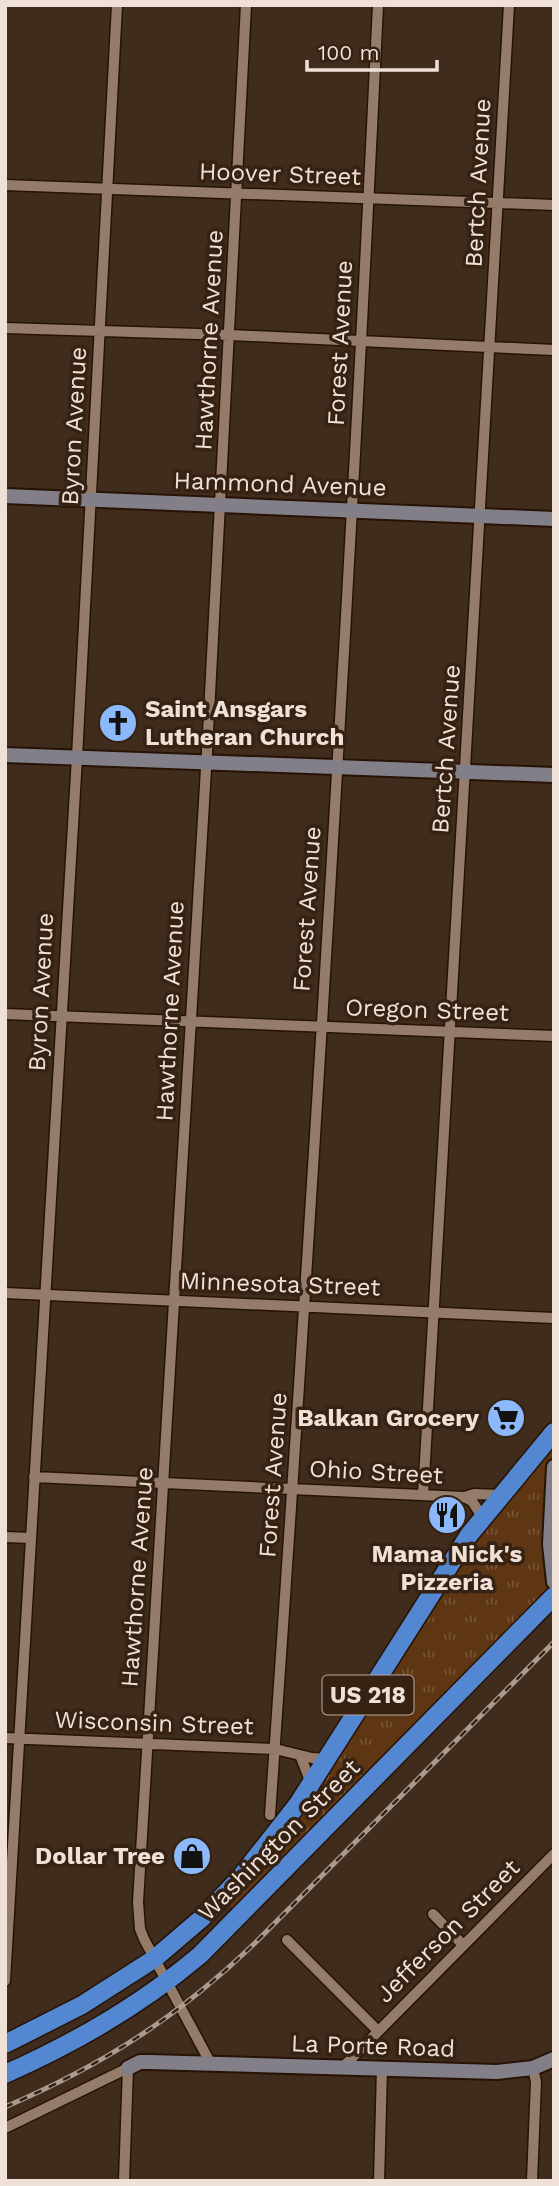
<svg xmlns="http://www.w3.org/2000/svg" width="559" height="2186" font-family="'Work Sans',sans-serif">
	<style>
		.grass { fill: url(#grass-tufts) }
		.lines { fill: none; stroke-linecap: round; stroke-linejoin: round }
		.street-casing { stroke: #261305; stroke-width: 13 }
		.secondary-casing { stroke: #261305; stroke-width: 18 }
		.highway-casing { stroke: #261305; stroke-width: 21 }
		.street { stroke: #957c6a; stroke-width: 10 }
		.secondary { stroke: #827f89; stroke-width: 14 }
		.highway { stroke: #5487d1; stroke-width: 18 }
		.rail-casing { stroke: #ab9b8f; stroke-width: 5 }
		.rail { stroke: #362212; stroke-width: 2.5; stroke-dasharray: 8; stroke-linecap: butt }
		.labels { text-anchor: middle; dominant-baseline: central; stroke-width: 7; stroke-linejoin: round; paint-order: stroke }
		.shield { fill: #362212; stroke: #b8a89d; stroke-width: 2 }
		.shield-label { font-size: 23px; font-weight: bold; fill: #efe1d8 }
		.street-label { font-size: 24px; fill: #efe1d8; stroke: #362212 }
		.poi-label { font-size: 24px; font-weight: bold; fill: #efe1d8; stroke: #362212; text-anchor: end }
	</style>
	<defs>
		<pattern id="grass-tufts" width="24" height="20" patternUnits="userSpaceOnUse" patternTransform="scale(1.75)"><rect width="24" height="20" fill="#5e3614"/><path d="M3 7l-1-3M5 7V3M7 7l1-3M15 17l-1-3M17 17v-4M19 17l1-3" fill="none" stroke="#755335"/></pattern>
	</defs>
	<rect width="100%" height="100%" fill="#402c1c"/>
	<path class="grass" d="M554 1432V1600L242 1914 220 1899 261 1853 469 1535Z"/>
	<g class="lines">
		<defs>
			<path id="street" d="M5 185 554 205
				M5 328 230 335 554 350
				M5 1014 554 1036
				M5 1293 554 1318
				M34 1477 464 1497 474 1494 501 1495
				M423 1495C456 999 480 502 509 5
				M464 1497 472 1501 483 1518
				M5 1537 31 1538
				M5 1738 275 1749 312 1758 326 1759
				M300 1755 311 1783
				M270 1815C312 1212 349 609 378 5
				M433 1914 463 1945
				M287 1940 378 2031
				M5 1981 77 757 117 5
				M211 2064 144 1939 140 1929 138 1902 207 752 246 5
				M343 2067 554 1854
				M5 2128 128 2068
				M124 2181 128 2068
				M379 2181 382 2069
				M532 2181 536 2082 533 2068"/>
			<path id="secondary" d="M5 496 554 519
				M5 755 554 775
				M554 1467 550 1544 554 1582
				M128 2068 140 2062H149L497 2072 533 2068 554 2059"/>
			<path id="highway" d="M5 2044 82 2005 154 1959 202 1918 239 1879 298 1804 469 1535 554 1432
				M5 2074C75 2043 141 2005 200 1955L554 1596"/>
		</defs>
		<use href="#street" class="street-casing"/>
		<use href="#secondary" class="secondary-casing"/>
		<use href="#highway" class="highway-casing"/>
		<use href="#street" class="street"/>
		<use href="#secondary" class="secondary"/>
		<use href="#highway" class="highway"/>
		<defs>
			<path id="rail" d="M5 2107C103 2065 178 2017 255 1943L554 1642"/>
		</defs>
		<use href="#rail" class="rail-casing"/>
		<use href="#rail" class="rail"/>
	</g>
	<defs>
		<symbol id="church-disc" viewBox="-11 -11 22 22"><circle r="9.5" fill="#8bb9fc" stroke="#362212"/><path d="M-1.2-6h2.4v3.5h3.3v2.4h-3.3V6h-2.4V-.1h-3.3v-2.4h3.3Z" fill="#111"/></symbol>
		<symbol id="supermarket-disc" viewBox="-11 -11 22 22"><circle r="9.5" fill="#8bb9fc" stroke="#362212"/><path d="M-6-5.5h2.5l.6 2H6L4.5 2H-2.5L-4.4-4H-6ZM-1.5 3.2a1.3 1.3 0 1 0 .1 0ZM3 3.2a1.3 1.3 0 1 0 .1 0Z" fill="#111"/></symbol>
		<symbol id="restaurant-disc" viewBox="-11 -11 22 22"><circle r="9.5" fill="#8bb9fc" stroke="#362212"/><path d="M-5-6h1v4h1v-4h1v4h1v-4h1v5L-1.5 .5V6h-2V.5L-5-1ZM5-6V6H3V1.5H1.5Q1.5-4 5-6Z" fill="#111"/></symbol>
		<symbol id="shop-disc" viewBox="-11 -11 22 22"><circle r="9.5" fill="#8bb9fc" stroke="#362212"/><path d="M-5-2.5h2.3a2.7 3.5 0 0 1 5.4 0H5L5.5 6h-11ZM-1.5-2.5h3a1.5 2.3 0 0 0-3 0Z" fill="#111"/></symbol>
	</defs>
	<g fill-rule="evenodd">
		<use href="#church-disc" x="96" y="701" width="44" height="44"/>
		<use href="#supermarket-disc" x="484" y="1396" width="44" height="44"/>
		<use href="#restaurant-disc" x="425" y="1493" width="44" height="44"/>
		<use href="#shop-disc" x="170" y="1834" width="44" height="44"/>
	</g>
	<g class="labels">
		<rect class="shield" x="322.5" y="1675.5" width="91" height="39" rx="5"/>
		<g class="shield-label">
			<text x="368" y="1695">US 218</text>
		</g>
		<g class="street-label">
			<text transform="translate(280 174) rotate(2)">Hoover Street</text>
			<text transform="translate(478 183) rotate(-87)">Bertch Avenue</text>
			<text transform="translate(209 340) rotate(-87)">Hawthorne Avenue</text>
			<text transform="translate(340 343) rotate(-87)">Forest Avenue</text>
			<text transform="translate(74 426) rotate(-87)">Byron Avenue</text>
			<text transform="translate(280 484) rotate(2)">Hammond Avenue</text>
			<text transform="translate(446 749) rotate(-86)">Bertch Avenue</text>
			<text transform="translate(307 909) rotate(-86)">Forest Avenue</text>
			<text transform="translate(41 992) rotate(-87)">Byron Avenue</text>
			<text transform="translate(427 1010) rotate(2)">Oregon Street</text>
			<text transform="translate(170 1011) rotate(-87)">Hawthorne Avenue</text>
			<text transform="translate(280 1284) rotate(2)">Minnesota Street</text>
			<text transform="translate(376 1472) rotate(3)">Ohio Street</text>
			<text transform="translate(273 1475) rotate(-86)">Forest Avenue</text>
			<text transform="translate(137 1577) rotate(-86)">Hawthorne Avenue</text>
			<text transform="translate(154 1723) rotate(2)">Wisconsin Street</text>
			<text transform="translate(279 1840) rotate(-45)">Washington Street</text>
			<text transform="translate(448 1931) rotate(-45)">Jefferson Street</text>
			<text transform="translate(373 2046) rotate(2)">La Porte Road</text>
		</g>
		<g class="poi-label">
			<text x="145" y="709" text-anchor="start">Saint Ansgars<tspan x="145" dy="28">Lutheran Church</tspan></text>
			<text x="479" y="1418">Balkan Grocery</text>
			<text x="447" y="1554" text-anchor="middle">Mama Nick's<tspan x="447" dy="28">Pizzeria</tspan></text>
			<text x="165" y="1856">Dollar Tree</text>
		</g>
	</g>
	<rect width="559" height="2186" fill="none" stroke="#efe1d8" stroke-width="14"/>
	<path d="M307 60v10h130v-10" fill="none" stroke="#efe1d8" stroke-width="3.5"/>
	<text x="318" y="60" font-size="21" fill="#efe1d8" stroke="#362212" stroke-width="5" paint-order="stroke">100 m</text>
</svg>
